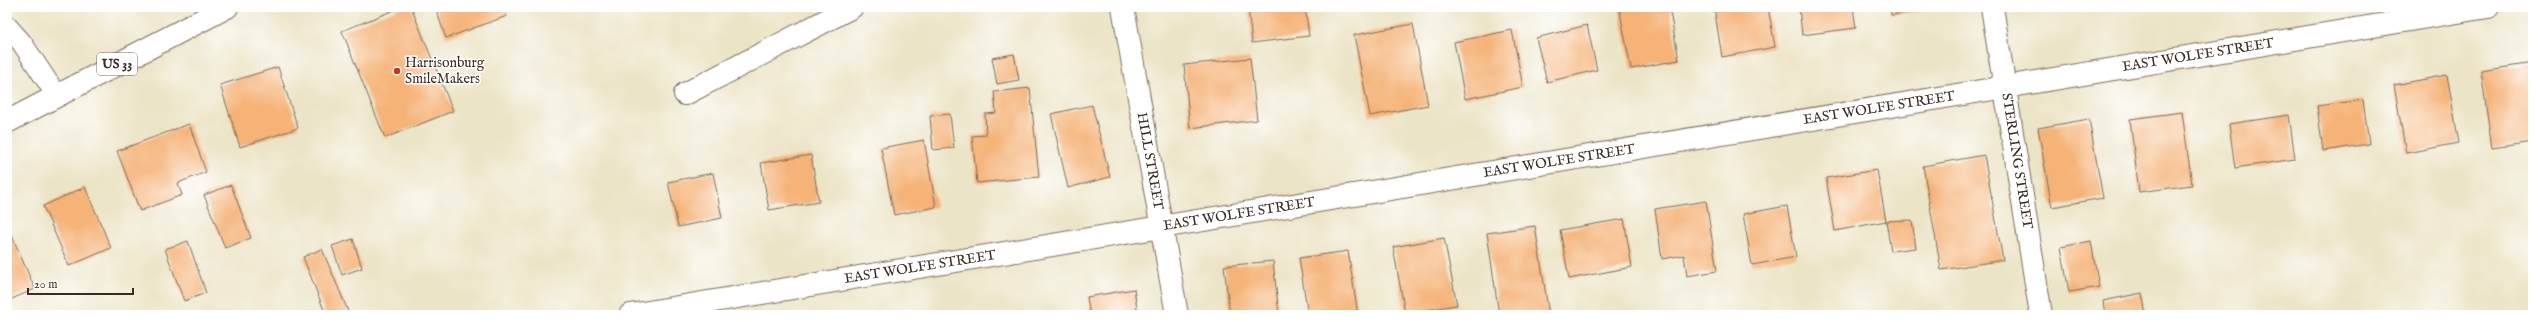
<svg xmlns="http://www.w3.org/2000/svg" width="2540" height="322" font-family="'IM FELL English',serif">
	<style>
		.building { fill: #f5b378 }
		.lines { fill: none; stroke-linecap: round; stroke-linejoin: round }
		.lane-casing { stroke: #796b59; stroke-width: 22 }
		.street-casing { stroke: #796b59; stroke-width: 24 }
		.secondary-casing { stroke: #796b59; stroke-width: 24 }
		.primary-casing { stroke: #796b59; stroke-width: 24 }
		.lane { stroke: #fff; stroke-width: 20 }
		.street { stroke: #fff; stroke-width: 22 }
		.secondary { stroke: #fff; stroke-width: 22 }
		.primary { stroke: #fff; stroke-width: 22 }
		.poi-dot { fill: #c8321e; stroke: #fff; stroke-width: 1.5 }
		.labels { text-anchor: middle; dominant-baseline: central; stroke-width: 3; stroke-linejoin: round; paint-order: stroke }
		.shield { fill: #fff; stroke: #766a62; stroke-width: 1 }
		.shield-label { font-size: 13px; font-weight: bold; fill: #3b2a1e }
		.street-label { font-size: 14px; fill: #3b2a1e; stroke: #fff }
		.poi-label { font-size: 14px; fill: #3b2a1e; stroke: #fff; text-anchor: start }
	</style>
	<rect width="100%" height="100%" fill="#fff"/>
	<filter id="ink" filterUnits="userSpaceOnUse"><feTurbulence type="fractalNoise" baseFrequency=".025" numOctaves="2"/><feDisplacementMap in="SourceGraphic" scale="8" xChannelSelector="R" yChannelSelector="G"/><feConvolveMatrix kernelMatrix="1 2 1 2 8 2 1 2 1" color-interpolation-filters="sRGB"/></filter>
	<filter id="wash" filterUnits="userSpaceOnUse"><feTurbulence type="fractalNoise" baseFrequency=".012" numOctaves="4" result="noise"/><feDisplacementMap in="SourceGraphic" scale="16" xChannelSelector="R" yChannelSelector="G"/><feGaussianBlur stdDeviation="0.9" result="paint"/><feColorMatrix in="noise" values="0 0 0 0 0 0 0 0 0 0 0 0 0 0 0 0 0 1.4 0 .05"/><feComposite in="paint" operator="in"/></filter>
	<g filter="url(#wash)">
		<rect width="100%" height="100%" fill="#ece4c6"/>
		<g id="blocks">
			<path class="building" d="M402 7H411L453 111 385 138 342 31Z
				M435 7H504L507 16 446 38Z
				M1248 7H1305L1309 36 1252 43Z
				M1619 7H1669L1679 60 1631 69Z
				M1714 7H1768L1775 47 1722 57Z
				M1799 7H1853L1856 28 1802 35Z
				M1890 7H1943L1944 8 1891 15Z
				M1413 24 1428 105 1370 116 1354 35Z
				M1587 25 1597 70 1547 82 1536 38Z
				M1512 30 1523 87 1465 99 1454 42Z
				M1014 54 1019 80 997 84 992 58Z
				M1250 58 1257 120 1190 128 1184 65Z
				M2533 63V142L2492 148 2481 71Z
				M278 67 298 128 240 147 220 85Z
				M2447 75 2459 143 2406 153 2394 85Z
				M1030 88 1039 177 977 183 972 136 986 135 985 114 996 113 994 92Z
				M2363 100 2369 144 2323 151 2317 106Z
				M1092 105 1110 177 1068 188 1051 114Z
				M2182 112 2192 185 2139 192 2130 119Z
				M950 114 954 148 933 150 930 116Z
				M2289 115 2295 159 2235 168 2229 124Z
				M2089 119 2103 198 2052 207 2038 128Z
				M189 124 206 172 178 183 182 195 140 211 117 151Z
				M924 140 936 207 894 215 881 148Z
				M811 155 819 202 769 210 761 163Z
				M1984 155 2003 260 1941 270 1923 166Z
				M1877 170 1886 221 1835 231 1826 178Z
				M713 173 722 218 678 227 668 182Z
				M231 185 251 238 225 248 204 195Z
				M85 187 111 248 69 266 43 206Z
				M1706 201 1717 271 1687 276 1684 255 1662 259 1655 209Z
				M1787 206 1796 257 1752 265 1743 214Z
				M1624 219 1632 267 1569 279 1560 230Z
				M1912 220 1916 248 1891 251 1886 221Z
				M1535 226 1549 315H1499L1487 233Z
				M9 229 35 289 7 301V230Z
				M1444 238 1457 305 1405 313 1393 247Z
				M353 239 362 268 342 275 332 246Z
				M188 241 206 293 184 301 165 249Z
				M2091 241 2099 287 2069 292 2061 247Z
				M322 249 348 311 339 315H326L303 257Z
				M1348 251 1358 315H1308L1299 258Z
				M1273 261 1279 315H1230L1224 266Z
				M1134 289 1138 315H1090L1087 297Z
				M2142 293 2146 315H2105L2103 301Z"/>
		</g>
	</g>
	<g filter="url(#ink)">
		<use href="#blocks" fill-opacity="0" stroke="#796b59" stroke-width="1"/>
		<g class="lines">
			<defs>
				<path id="lane" d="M7 26 22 43 57 96"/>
				<path id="street" d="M1123 7 1177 315
					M1992 7 2041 315
					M685 94 852 7"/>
				<path id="secondary" d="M630 315 2488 7"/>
				<path id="primary" d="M7 122 227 7"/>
			</defs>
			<use href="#lane" class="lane-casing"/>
			<use href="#street" class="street-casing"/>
			<use href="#secondary" class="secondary-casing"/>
			<use href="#primary" class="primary-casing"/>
			<use href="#lane" class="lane"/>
			<use href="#street" class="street"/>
			<use href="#secondary" class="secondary"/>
			<use href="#primary" class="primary"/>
		</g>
	</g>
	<circle class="poi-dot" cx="397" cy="71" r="4"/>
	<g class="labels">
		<rect class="shield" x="97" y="53" width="40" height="22" rx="3"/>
		<g class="shield-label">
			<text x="117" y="64">US 33</text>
		</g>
		<g class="street-label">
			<text transform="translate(2198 55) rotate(-9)">EAST WOLFE STREET</text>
			<text transform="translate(1879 108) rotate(-9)">EAST WOLFE STREET</text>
			<text transform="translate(1150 161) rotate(80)">HILL STREET</text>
			<text transform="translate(1559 161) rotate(-9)">EAST WOLFE STREET</text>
			<text transform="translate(2017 161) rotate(81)">STERLING STREET</text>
			<text transform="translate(1239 214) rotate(-9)">EAST WOLFE STREET</text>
			<text transform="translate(920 267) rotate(-9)">EAST WOLFE STREET</text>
		</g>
		<g class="poi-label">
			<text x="405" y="63">Harrisonburg<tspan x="405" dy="16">SmileMakers</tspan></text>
		</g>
	</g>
	<rect width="2540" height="322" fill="none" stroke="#fff" stroke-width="24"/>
	<path d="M28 288v6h105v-6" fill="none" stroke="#3b2a1e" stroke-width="2"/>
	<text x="34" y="288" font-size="12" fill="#3b2a1e" stroke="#ffffff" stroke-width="3" paint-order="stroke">20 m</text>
</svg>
